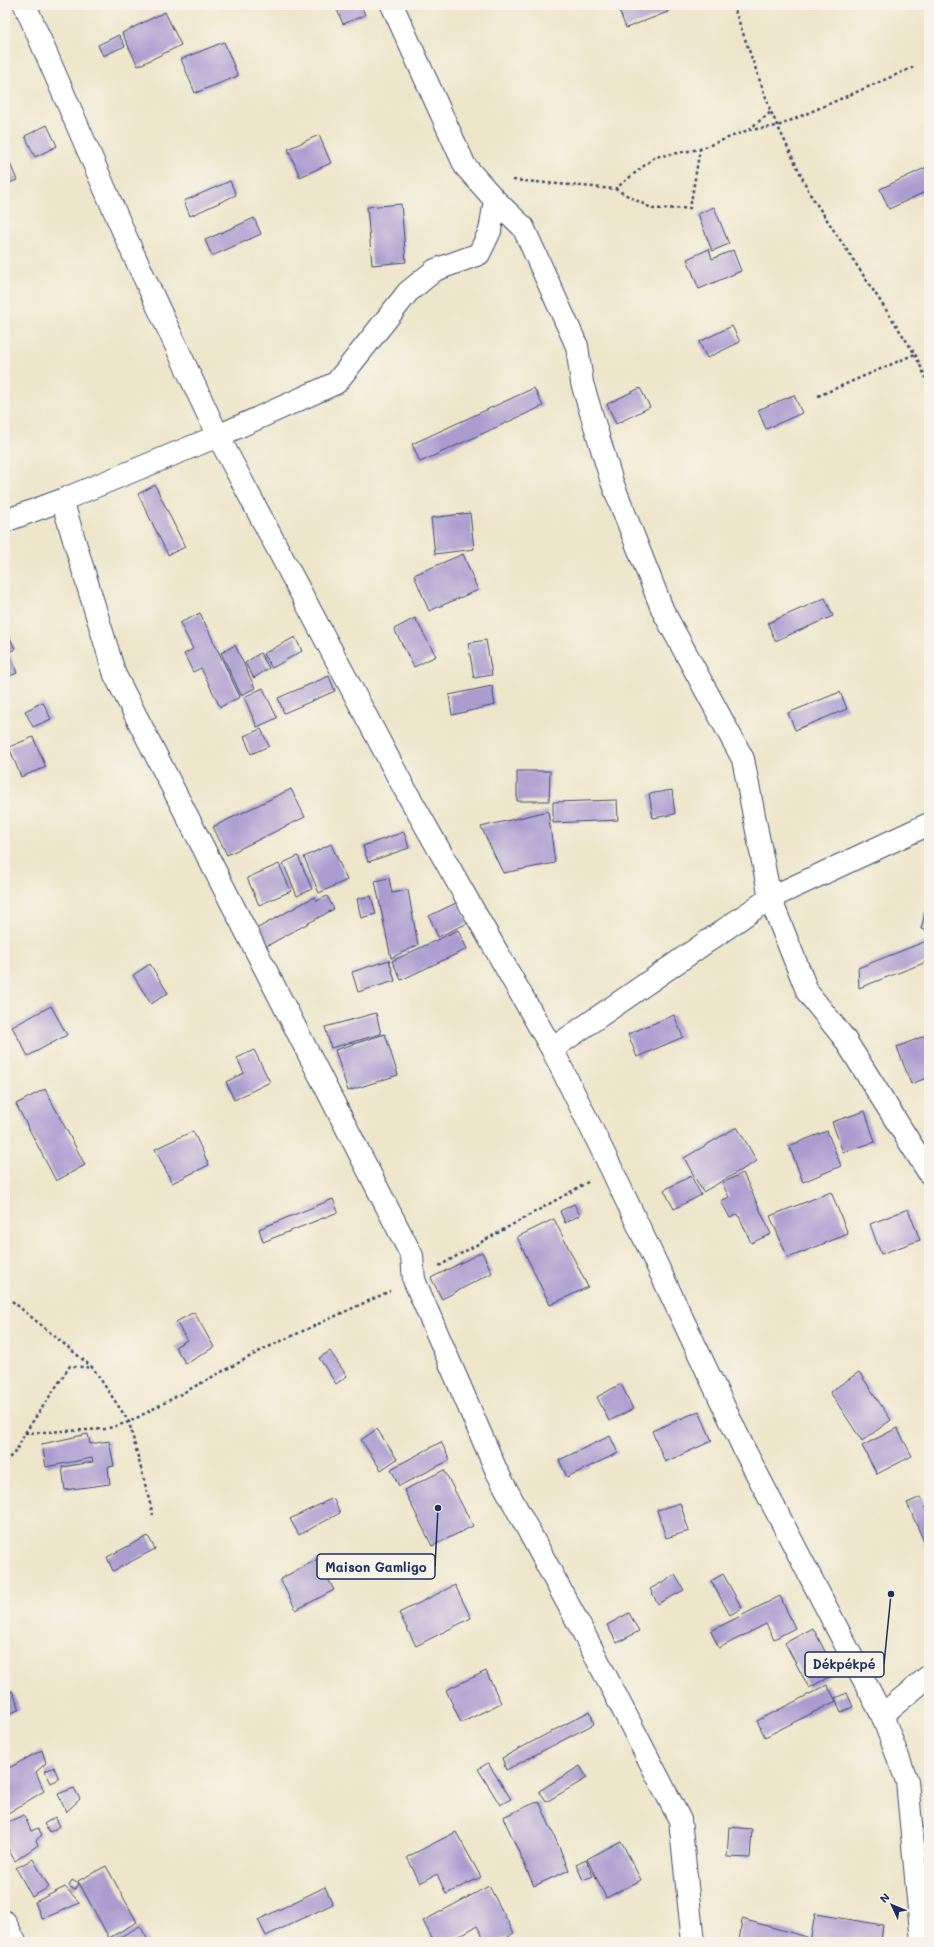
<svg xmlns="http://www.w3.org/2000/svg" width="934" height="1947" font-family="Mali,sans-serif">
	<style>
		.building { fill: #ab9cd0 }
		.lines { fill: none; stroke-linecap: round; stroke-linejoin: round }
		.street-casing { stroke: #3b4a6e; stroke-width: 24 }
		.path { stroke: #3b4a6e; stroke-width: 2.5; stroke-dasharray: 3 3; stroke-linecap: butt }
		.street { stroke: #fff; stroke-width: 22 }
		.leader { fill: none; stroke: #1b2f5e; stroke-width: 1.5 }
		.callout-dot { fill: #1b2f5e; stroke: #f7f3e8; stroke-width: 1.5 }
		.callout { fill: #f7f3e8; stroke: #1b2f5e; stroke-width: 1.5 }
		.callout-label { font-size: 13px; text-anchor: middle; font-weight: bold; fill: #1b2f5e }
	</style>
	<rect width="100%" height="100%" fill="#f7f3e8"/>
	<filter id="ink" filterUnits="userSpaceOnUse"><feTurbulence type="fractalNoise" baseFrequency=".025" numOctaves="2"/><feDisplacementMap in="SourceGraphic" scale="8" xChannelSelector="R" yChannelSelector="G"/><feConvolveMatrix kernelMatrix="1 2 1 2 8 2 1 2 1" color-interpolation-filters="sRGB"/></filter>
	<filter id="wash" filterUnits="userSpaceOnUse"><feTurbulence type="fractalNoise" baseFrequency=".012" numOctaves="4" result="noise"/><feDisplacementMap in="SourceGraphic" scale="16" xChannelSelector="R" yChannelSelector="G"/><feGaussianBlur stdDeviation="0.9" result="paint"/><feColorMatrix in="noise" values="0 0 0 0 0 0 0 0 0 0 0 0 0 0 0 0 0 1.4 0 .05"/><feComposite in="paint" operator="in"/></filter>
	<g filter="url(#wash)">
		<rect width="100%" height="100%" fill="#eee6ca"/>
		<g id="blocks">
			<path class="building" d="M335 5H361L365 15 343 24Z
				M617 5H665L668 12 626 28Z
				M165 12 181 45 138 66 122 33Z
				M119 35 125 46 103 56 98 45Z
				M224 42 238 76 195 93 181 59Z
				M47 125 57 146 35 157 25 136Z
				M319 135 331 163 300 177 288 149Z
				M5 152 17 180 5 185Z
				M929 166V190L889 209 880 189Z
				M230 181 236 195 190 216 184 201Z
				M401 204 406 262 372 265 367 207Z
				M714 207 729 244 712 251 698 214Z
				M254 218 261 234 212 256 205 240Z
				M709 249 712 259 733 250 741 271 699 289 687 259Z
				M732 326 740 342 707 358 699 342Z
				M534 388 543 406 420 462 412 444Z
				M640 388 650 407 616 424 607 404Z
				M794 395 802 413 766 429 758 410Z
				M155 485 185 547 168 555 138 494Z
				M470 513 474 549 435 554 431 518Z
				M463 554 478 590 429 611 414 575Z
				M825 598 833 616 775 641 768 623Z
				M200 613 240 697 220 707 201 668 193 672 184 654 193 649 180 623Z
				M415 618 436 656 414 667 394 629Z
				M5 627 15 649 5 654Z
				M295 637 302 651 272 668 263 654Z
				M486 640 492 675 474 678 468 643Z
				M235 645 255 688 241 695 221 653Z
				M260 653 269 668 254 678 245 663Z
				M10 655 17 673 5 678V657Z
				M329 676 335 691 284 713 278 698Z
				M492 686 495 705 452 715 449 695Z
				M263 688 277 718 257 727 244 697Z
				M840 692 847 709 795 730 788 713Z
				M43 702 51 719 33 727 25 711Z
				M261 729 269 746 251 754 244 736Z
				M33 737 46 767 21 777 9 747Z
				M517 771H550L549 801H517Z
				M291 789 305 817 227 855 213 827Z
				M672 790 675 814 653 818 649 794Z
				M617 800 618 820 553 823V802Z
				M548 811 555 863 503 873 481 827Z
				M404 832 409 848 368 862 363 846Z
				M331 844 347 880 319 893 304 857Z
				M298 856 312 889 297 896 283 863Z
				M279 864 291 891 259 905 247 878Z
				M389 878 392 893 408 890 418 945 391 958 375 881Z
				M327 896 334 909 265 947 256 929 314 897 317 901Z
				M371 896 376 914 361 918 357 899Z
				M929 898V931L921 929Z
				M458 902 468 923 438 937 429 916Z
				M458 930 467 949 401 980 392 961Z
				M929 940V961L859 988 858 968Z
				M389 960 395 981 358 992 352 972Z
				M150 964 168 993 151 1004 133 975Z
				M51 1006 67 1035 28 1056 12 1027Z
				M376 1013 381 1034 331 1048 325 1027Z
				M674 1015 683 1037 637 1057 628 1034Z
				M385 1034 398 1075 348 1091 335 1050Z
				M929 1034V1077L911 1084 897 1047Z
				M254 1050 270 1082 234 1100 226 1082 244 1073 237 1058Z
				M45 1089 85 1165 56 1181 16 1104Z
				M865 1111 875 1142 843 1152 832 1122Z
				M737 1127 757 1161 703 1192 684 1158Z
				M193 1131 209 1165 172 1183 155 1149Z
				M827 1131 841 1166 803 1182 789 1146Z
				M743 1173 771 1234 751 1243 738 1214 730 1218 721 1201 729 1197 722 1183Z
				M691 1176 701 1195 674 1209 664 1190Z
				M831 1192 848 1234 788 1258 770 1216Z
				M333 1199 338 1212 263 1242 259 1229Z
				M574 1204 580 1215 565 1223 560 1211Z
				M908 1209 920 1240 881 1254 870 1224Z
				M554 1219 588 1287 550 1305 517 1237Z
				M482 1252 492 1273 442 1299 431 1278Z
				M194 1312 214 1347 186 1364 175 1347 187 1340 176 1322Z
				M330 1351 347 1376 336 1384 319 1358Z
				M859 1372 891 1420 862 1441 830 1392Z
				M621 1384 633 1409 609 1421 597 1397Z
				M699 1411 712 1441 665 1462 652 1431Z
				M897 1428 912 1456 877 1474 862 1446Z
				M377 1429 397 1459 381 1470 361 1440Z
				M88 1434 90 1444 109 1441 114 1466 108 1467 110 1484 65 1490 62 1467 93 1462 92 1458 46 1467 42 1444Z
				M610 1436 618 1453 567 1477 559 1460Z
				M441 1442 450 1460 399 1486 391 1469Z
				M444 1470 473 1526 432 1546 404 1490Z
				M921 1497 929 1516V1553L907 1503Z
				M333 1498 340 1513 299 1535 290 1519Z
				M680 1503 689 1531 666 1538 657 1510Z
				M148 1536 155 1549 113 1571 107 1557Z
				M318 1559 334 1590 296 1610 280 1579Z
				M723 1574 742 1608 730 1615 711 1581Z
				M675 1575 684 1590 658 1604 650 1589Z
				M455 1585 471 1618 416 1646 399 1613Z
				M780 1596 795 1628 774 1639 766 1624 719 1648 711 1631Z
				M629 1613 639 1631 617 1643 607 1625Z
				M813 1628 836 1673 809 1688 785 1643Z
				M486 1671 501 1703 461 1723 446 1690Z
				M827 1685 836 1701 765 1737 757 1721Z
				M12 1691 20 1709 5 1716V1695Z
				M847 1693 853 1707 841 1712 835 1698Z
				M590 1711 594 1724 506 1770 502 1758Z
				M42 1750 46 1763 36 1772 44 1791 5 1815V1770Z
				M488 1763 511 1799 500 1805 478 1769Z
				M580 1766 587 1778 546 1802 539 1791Z
				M54 1767 59 1779 51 1783 45 1771Z
				M74 1788 80 1799 66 1812 58 1794Z
				M539 1801 569 1870 534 1886 503 1817Z
				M24 1815 31 1831 38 1828 42 1835 36 1840 38 1845 15 1861 5 1843V1823Z
				M55 1817 60 1826 50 1832 44 1824Z
				M729 1827 752 1829 750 1858 727 1857Z
				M456 1832 481 1877 446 1894 437 1874 420 1883 407 1857Z
				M621 1841 641 1880 606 1898 587 1859Z
				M33 1859 49 1887 32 1897 16 1868Z
				M586 1860 593 1876 583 1880 576 1865Z
				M106 1866 137 1922 109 1938 78 1881Z
				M72 1880 79 1884 75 1890 69 1886Z
				M489 1886 514 1933 497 1942H486L477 1926 447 1942H434L423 1921Z
				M65 1887 80 1903 42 1919 35 1902Z
				M325 1887 333 1904 266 1936 258 1920Z
				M815 1914 883 1925 881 1942H810Z
				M742 1919 807 1937 806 1942H739Z
				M140 1926 149 1942H111Z"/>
		</g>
	</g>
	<g filter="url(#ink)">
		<use href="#blocks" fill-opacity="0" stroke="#3b4a6e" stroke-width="1"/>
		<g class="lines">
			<defs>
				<path id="street" d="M25 5 131 249 218 436 403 786 552 1049 611 1168 744 1449 882 1715 907 1781 922 1942
					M392 5 465 166 495 200 523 227 577 346 582 383 612 482 663 611 743 759 770 898 808 993 844 1038 929 1173
					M62 500 115 675 412 1256 414 1280 497 1472 582 1630 680 1820 693 1942
					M5 521 62 500 218 436 336 383 408 292 435 270 479 254 490 231 495 200
					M552 1049 770 898 929 824
					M882 1715 929 1676
					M5 1922 15 1942"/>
			</defs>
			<use href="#street" class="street-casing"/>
			<path class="path" d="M733 5 771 112 810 194 915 354 929 385
				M749 130 778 126 914 67
				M513 180 615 189 655 157 700 149 748 130 771 112
				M615 189 653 209 690 208 700 149
				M818 396 915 354
				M439 1266 588 1182
				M12 1301 93 1368 129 1422 153 1515
				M25 1433 106 1429 129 1422 264 1349 390 1291
				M5 1462 16 1451 25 1433 70 1366 93 1368"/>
			<use href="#street" class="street"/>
		</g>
	</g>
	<path class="leader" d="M438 1508L435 1567M891 1594L884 1664"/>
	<g class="callout-dot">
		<circle cx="438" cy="1508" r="4"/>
		<circle cx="891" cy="1594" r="4"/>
	</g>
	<g class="callout">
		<rect x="317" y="1554" width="118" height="25" rx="4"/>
		<rect x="805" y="1652" width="79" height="25" rx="4"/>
	</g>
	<g class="callout-label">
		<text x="376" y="1572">Maison Gamligo</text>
		<text x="844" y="1669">Dékpékpé</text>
	</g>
	<rect width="934" height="1947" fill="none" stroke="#f7f3e8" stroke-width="20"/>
	<g transform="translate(892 1905) rotate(314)" stroke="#f7f3e8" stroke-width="3" paint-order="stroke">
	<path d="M0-3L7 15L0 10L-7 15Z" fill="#1b2f5e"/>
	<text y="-6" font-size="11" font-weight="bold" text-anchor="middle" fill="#1b2f5e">N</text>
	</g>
</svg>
